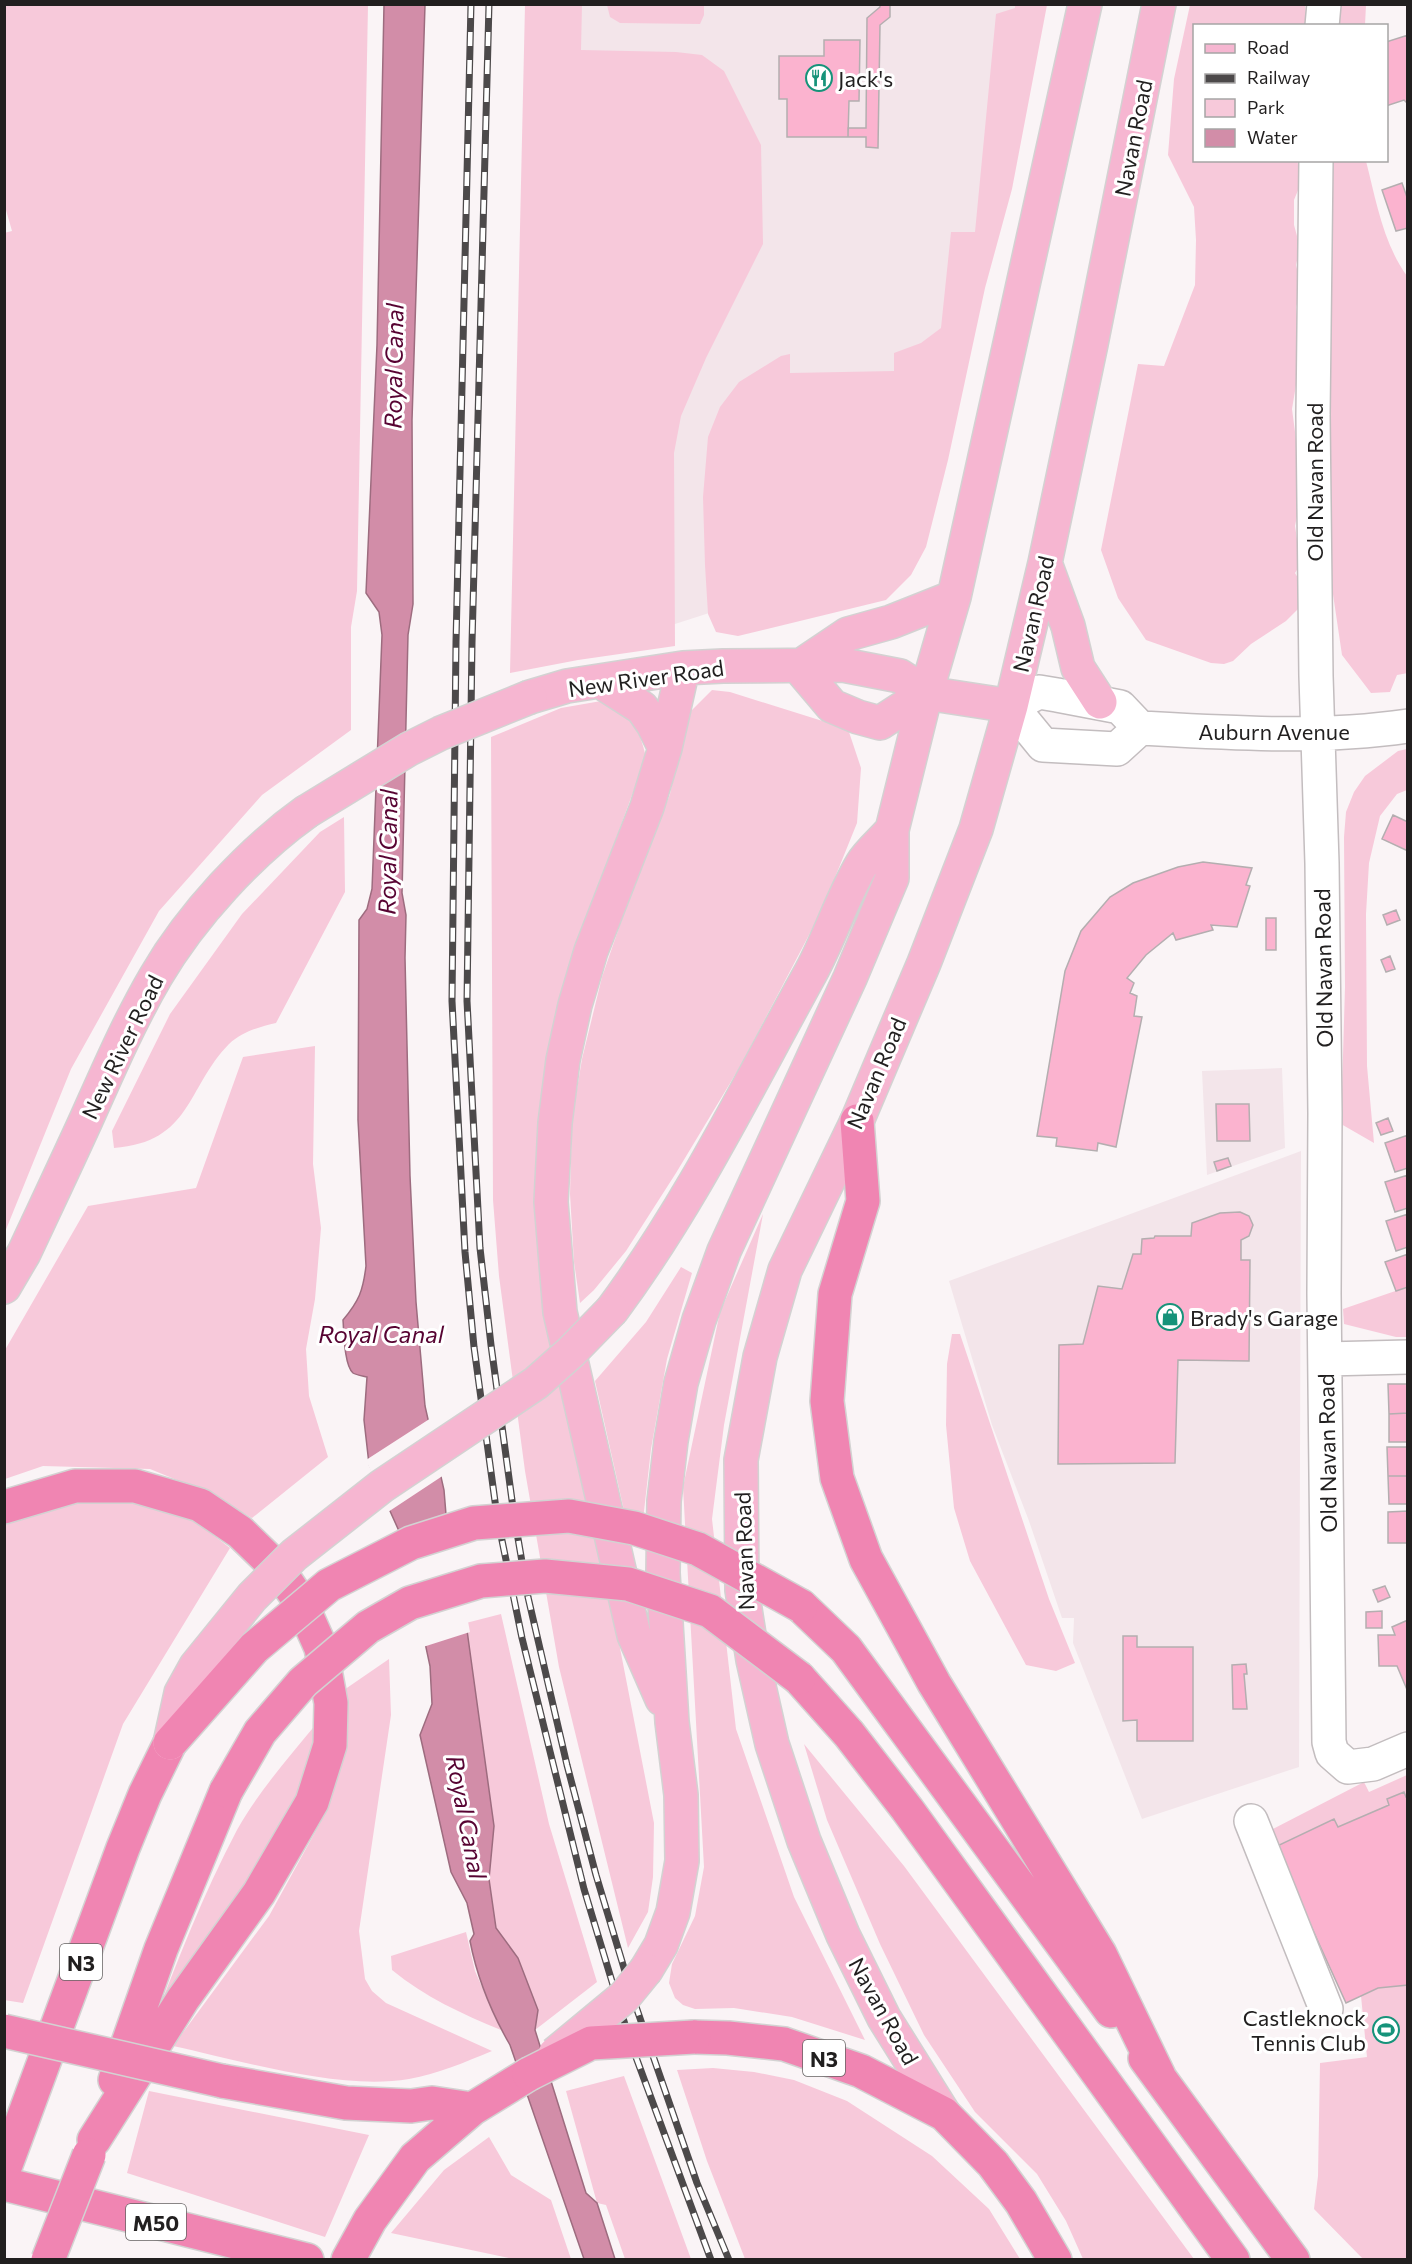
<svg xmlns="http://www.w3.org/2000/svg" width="1412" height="2264" font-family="Commissioner,sans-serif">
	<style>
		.built { fill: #f3e5ea }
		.green { fill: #f7c9da }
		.water { fill: #d28da8; stroke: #9d6c7f; stroke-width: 1.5 }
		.pier { fill: #faf4f6 }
		.building { fill: #fbb3cf; stroke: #b4aeb0; stroke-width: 1.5 }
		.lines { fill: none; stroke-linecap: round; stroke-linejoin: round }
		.minor-casing { stroke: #c3bdbf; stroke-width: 36 }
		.major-casing { stroke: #d3d2d2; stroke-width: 36 }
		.highway-casing { stroke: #d3d2d2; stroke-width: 36 }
		.minor { stroke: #fff; stroke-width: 33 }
		.major { stroke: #f6b6d1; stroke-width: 33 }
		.highway { stroke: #f085b2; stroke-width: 33 }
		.rail-casing { stroke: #4c494a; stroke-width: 7 }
		.rail { stroke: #fff; stroke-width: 4.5; stroke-dasharray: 14; stroke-linecap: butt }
		.major-bridge-casing { stroke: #d3d2d2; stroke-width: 36; stroke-linecap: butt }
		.highway-bridge-casing { stroke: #d3d2d2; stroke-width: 36; stroke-linecap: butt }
		.major-bridge { stroke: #f6b6d1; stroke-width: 33 }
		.highway-bridge { stroke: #f085b2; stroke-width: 33 }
		.labels { text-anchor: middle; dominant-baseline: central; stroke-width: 6; stroke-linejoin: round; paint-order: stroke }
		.shield { fill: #fff; stroke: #646262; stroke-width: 1.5 }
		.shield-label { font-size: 21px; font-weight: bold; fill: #211f1f }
		.poi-label { font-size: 22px; fill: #211f1f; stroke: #fff; text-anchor: start }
		.street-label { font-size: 22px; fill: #211f1f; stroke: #fff }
		.water-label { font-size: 24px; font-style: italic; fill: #570332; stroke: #fff }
	</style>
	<rect width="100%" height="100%" fill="#faf4f6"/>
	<path class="built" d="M535 5H1032L953 389 765 595 641 635 533 87Z
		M1282 1068 1285 1148 1207 1175 1202 1071Z
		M1301 1151 1299 1767 1142 1819 1073 1643 1074 1618H1062L1029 1521 992 1425 949 1281Z"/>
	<path class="green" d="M5 4 368 5 357 591 351 627V730L262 795 159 911 71 1069 5 1232 4 233 12 231 4 203Z
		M525 5H582L581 50 676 52 702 55 724 71 761 145 763 244 706 358 681 416 674 453 675 646 578 660 510 673Z
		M607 5H704V15L700 24 620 23 610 17Z
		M1015 5H1047L1012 189 985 288 948 460 926 547 911 575 886 600 738 636 716 632 708 614 705 565 703 497 708 437 720 407 739 382 781 356 790 354V373L894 371V353L921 343 941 328 951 232H975L996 14 1015 8Z
		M1190 5H1305L1307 24V25L1194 26V160L1297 161 1303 178 1294 200V225L1300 247 1296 265 1302 289 1296 307 1299 334 1297 379 1292 409 1297 447 1299 506 1295 526 1297 539 1303 548 1302 562 1295 573 1303 586V604L1286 621 1251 644 1233 661 1224 664 1211 663 1146 640 1118 598 1101 550 1138 364 1164 366 1195 285 1196 240 1194 207 1168 155 1174 79Z
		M1341 5H1366L1365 25 1337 26Z
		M1332 161H1366C1376 200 1383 243 1407 276L1408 673 1397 675 1390 692 1371 693 1342 655 1326 547Z
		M712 690 730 692 848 729 861 768 857 823 821 912 741 1065 676 1173 626 1251 594 1290 580 1303 574 1262 570 1194 572 1119 582 1059 602 977 622 919 670 794 687 715Z
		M607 700C630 716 640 729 646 757L566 975 546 1067 537 1245 559 1371 613 1612 654 1823 653 1877 648 1912 628 1948 559 1667 525 1471 499 1276 493 1200 491 737 561 708Z
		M1407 749V790L1397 794 1380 816 1369 863 1366 914 1367 1066 1374 1143 1341 1124 1345 987 1344 837 1346 812 1354 792 1365 776 1398 751Z
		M344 817 345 892 276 1023C259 1027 242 1032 229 1044 186 1088 192 1142 114 1148L112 1131 170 1014 242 914 320 832Z
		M315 1046 313 1164 321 1228 315 1299 306 1349 309 1396 328 1457 252 1518 211 1494 150 1469 43 1466 5 1479V1350L88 1206 196 1188 243 1057Z
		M763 1214 724 1425 712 1519 736 1729 794 1897 865 2040 792 2017 734 2008 695 2009 683 2005 675 1998 669 1983 672 1964 695 1916 704 1867 683 1487 720 1312Z
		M681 1267 692 1273 667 1359 651 1449 643 1520 625 1515 595 1381 646 1322Z
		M1407 1287V1337H1396L1344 1324 1343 1309Z
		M952 1334H960L1049 1599 1075 1663 1056 1671 1026 1665 970 1561 954 1508 946 1425 947 1364Z
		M131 1501 188 1516 230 1548 123 1724 23 2003 4 2000V1524L62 1502Z
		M501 1614 549 1824 597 1982 535 2030 538 2010 518 1958 496 1928 489 1879 494 1826 466 1623Z
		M389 1659 391 1715 359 1931 365 1979 372 1991 386 2003 492 2051C465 2062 438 2074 409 2079 341 2091 242 2061 173 2046L269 1916 324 1816 346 1740 341 1692Z
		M317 1723 302 1790 262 1865 151 2029C177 1962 203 1894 237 1830 259 1791 289 1757 317 1723Z
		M804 1744 904 1866 1194 2259H1083L1066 2221 1037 2174 975 2112 924 2035 880 1944 827 1820Z
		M1407 1775V2259H1363L1314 2209 1318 2176 1320 2063 1367 2057 1361 1996 1346 2003 1269 1831 1364 1782 1369 1792Z
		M466 1932 475 1971 501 2030C462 2014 425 1997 392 1970L391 1956Z
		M713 2068 754 2072 794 2080 847 2101 932 2156 989 2209 1020 2259H745L707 2161 677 2070Z
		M624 2076 691 2259H625L606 2205 597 2203 566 2091Z
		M149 2091 369 2135 325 2237 127 2173Z
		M489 2137 511 2175 551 2200 571 2259H513L391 2233 444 2170Z"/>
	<path class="water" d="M384 5H425L412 420 413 604 408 635 402 893 406 915 405 958 410 1176 416 1302 425 1406 444 1490 447 1527 466 1623 494 1826 489 1879 496 1928 518 1958 538 2010 535 2030 586 2193 597 2203 615 2259H584L510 2045C491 2012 477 1977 470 1941L474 1934 467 1903 451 1872 420 1735 432 1704 430 1666 403 1540 369 1464 364 1420 367 1377C363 1376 356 1375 353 1373 344 1365 344 1332 343 1320 359 1301 363 1291 366 1266L358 1120 359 920 367 909 372 889 382 635 379 612 366 593 377 345Z"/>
	<path class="pier" d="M431 1418 444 1475 388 1512 366 1460Z
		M450 1527 470 1632 423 1647 400 1541Z"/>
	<path class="building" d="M880 4H890V17L880 25 878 148 866 147V137H848V128H866L867 18 880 7Z
		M1408 35V104L1404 100 1386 106V42Z
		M824 40H860L859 101H849L848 137H787V99H779V56H824Z
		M1402 183 1408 200V228L1396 231 1382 190Z
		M1393 815 1408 822V851L1382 839Z
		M1203 862 1252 868 1246 885 1250 886 1237 927 1211 925 1213 930 1176 940 1173 933 1146 955 1127 978 1134 983 1130 993 1137 996 1134 1016 1142 1017 1116 1147 1098 1143 1097 1151 1056 1146 1057 1138 1037 1136 1065 971 1081 931 1110 897 1133 883 1178 867Z
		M1396 910 1400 920 1387 925 1383 915Z
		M1266 918H1276V950H1266Z
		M1390 956 1395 969 1386 972 1381 960Z
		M1216 1104H1249L1250 1141H1217Z
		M1388 1118 1393 1131 1381 1135 1376 1123Z
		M1408 1135V1168L1395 1172 1385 1143Z
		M1228 1158 1231 1166 1217 1171 1214 1162Z
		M1408 1175V1208L1395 1212 1385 1182Z
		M1240 1212 1249 1216 1253 1225 1249 1236 1241 1240V1260H1250L1249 1361 1178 1360 1175 1463 1058 1464 1059 1345 1083 1344 1098 1286 1122 1289 1133 1254H1141L1142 1239 1154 1238 1155 1236H1191L1192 1223 1220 1213Z
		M1408 1214V1247L1396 1251 1386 1221Z
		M1408 1254V1287L1396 1291 1385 1262Z
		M1388 1384H1408V1413L1389 1414Z
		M1408 1413V1442H1389V1414Z
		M1387 1447H1408V1476H1388Z
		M1388 1476H1408V1504H1389Z
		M1408 1511V1543H1388V1512Z
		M1385 1586 1390 1597 1378 1602 1373 1590Z
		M1382 1611V1628H1366V1612Z
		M1408 1620V1692L1397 1666H1379L1378 1635H1395L1392 1627Z
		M1123 1636H1137V1647H1193V1741H1137V1720L1123 1721Z
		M1246 1664 1247 1674H1244L1247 1709H1233L1232 1665Z
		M1404 1792 1406 1797 1408 1796V1985L1378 1988 1346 2003 1275 1847 1334 1819 1338 1827 1389 1805 1387 1799Z"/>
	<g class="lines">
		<defs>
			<path id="minor" d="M1322 26 1324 4
				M1316 160 1313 415 1316 676 1322 863 1325 1113 1324 1294 1329 1742 1332 1753 1348 1767 1373 1764 1408 1749
				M1140 728 1117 749 1043 745 1011 706 1039 692 1057 695 1120 707 1140 728C1230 733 1318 739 1408 726
				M1326 1359 1408 1357
				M1251 1821 1326 2009"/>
			<path id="major" d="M1045 563 1068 626 1078 668 1100 702
				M799 667 848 634 891 622 954 597
				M799 667 832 706 858 717 880 723 926 693
				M600 681 642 708 653 724 665 748
				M530 697 567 686 683 668 723 666 843 665 900 676 926 693 1011 706
				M4 1287 24 1253C45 1208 66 1164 86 1120 108 1071 129 1022 156 976 191 916 250 852 306 812
				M612 1310C690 1205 748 1086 811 972 830 937 842 898 862 864 869 852 883 841 892 830
				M662 1699 634 1635 560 1312 551 1202 555 1123 563 1060 575 1005 591 951 647 807 665 748 683 668
				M646 1970 661 1945 673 1912 682 1861 681 1795 672 1722 663 1573 664 1501 671 1441 681 1383 699 1320 724 1251 850 978 892 878V830L926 693 954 597 1085 4
				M944 2114 884 2018 843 1935 804 1841 772 1744 753 1660 742 1590 741 1460 760 1357 785 1270 857 1121 924 963 976 829 1011 706 1045 563 1091 344 1159 4"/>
			<path id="highway" d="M857 1121 863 1201 835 1294 827 1401 837 1478 866 1559 934 1683 1100 1954 1159 2076
				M4 1507 75 1486H135L200 1505 240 1532 277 1568 301 1603 321 1648 331 1703 330 1745 312 1802 259 1893 183 1999 94 2140
				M801 1606 846 1649 1111 2011
				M799 1678 849 1734 907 1809 1233 2260
				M694 2037 728 2038 784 2044 861 2071 944 2114 993 2164 1021 2202 1055 2260
				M1145 2058 1293 2260
				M115 2080 161 1949 226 1791
				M222 2081 346 2103 411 2106 432 2103 472 2109
				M4 2170 123 1848 145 1794 170 1743
				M4 2184 307 2260
				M348 2260 370 2220 415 2158 472 2109 529 2074"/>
		</defs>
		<use href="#minor" class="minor-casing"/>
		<use href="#major" class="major-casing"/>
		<use href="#highway" class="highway-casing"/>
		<use href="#minor" class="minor"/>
		<use href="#major" class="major"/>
		<use href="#highway" class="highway"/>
		<defs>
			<path id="rail" d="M471 4 456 642 452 1001 465 1252 474 1347 497 1516 522 1638 584 1889 630 2041 711 2260
				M489 4 472 643 467 1001 480 1248 491 1345 514 1515 528 1597 567 1765 596 1875 633 1998 697 2183 729 2260"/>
		</defs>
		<use href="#rail" class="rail-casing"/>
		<use href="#rail" class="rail"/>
		<defs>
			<path id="major-bridge" d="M306 812 409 749 441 733 530 697
				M170 1743 181 1693 196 1666 252 1597 294 1555 382 1486 536 1383 571 1352 612 1310
				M555 2054 624 1997 646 1970"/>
			<path id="highway-bridge" d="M170 1743 254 1648 329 1585 411 1543 474 1523 569 1516 634 1528 698 1549 801 1606
				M226 1791 260 1732 303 1682 368 1627 410 1603 481 1581 545 1576 628 1584 710 1611 799 1678
				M4 2031 222 2081
				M529 2074 591 2043 694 2037
				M48 2260 89 2155"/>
		</defs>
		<use href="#major-bridge" class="major-bridge-casing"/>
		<use href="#highway-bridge" class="highway-bridge-casing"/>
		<use href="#major-bridge" class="major-bridge"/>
		<use href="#highway-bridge" class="highway-bridge"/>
	</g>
	<defs>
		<symbol id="restaurant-ring" viewBox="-11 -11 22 22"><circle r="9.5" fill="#fff" stroke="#16937a" stroke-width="1.5"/><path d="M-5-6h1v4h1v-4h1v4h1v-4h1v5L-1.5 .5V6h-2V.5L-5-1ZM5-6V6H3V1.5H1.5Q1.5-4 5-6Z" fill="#16937a"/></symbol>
		<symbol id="shop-ring" viewBox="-11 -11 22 22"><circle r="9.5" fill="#fff" stroke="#16937a" stroke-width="1.5"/><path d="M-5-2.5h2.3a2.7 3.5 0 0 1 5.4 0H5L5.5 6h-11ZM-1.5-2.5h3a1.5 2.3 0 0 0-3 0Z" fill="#16937a"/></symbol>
		<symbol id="stadium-ring" viewBox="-11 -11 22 22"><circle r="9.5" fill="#fff" stroke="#16937a" stroke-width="1.5"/><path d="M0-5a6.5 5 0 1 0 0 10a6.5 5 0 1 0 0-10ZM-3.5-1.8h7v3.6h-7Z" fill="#16937a"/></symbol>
	</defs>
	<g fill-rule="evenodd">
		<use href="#restaurant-ring" x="804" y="63" width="30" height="30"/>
		<use href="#shop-ring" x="1155" y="1302" width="30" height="30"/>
		<use href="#stadium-ring" x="1371" y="2015" width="30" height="30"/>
	</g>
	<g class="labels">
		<g class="shield">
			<rect x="60" y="1944" width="42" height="36" rx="4.5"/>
			<rect x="803" y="2040" width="42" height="36" rx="4.5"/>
			<rect x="126" y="2204" width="60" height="36" rx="4.5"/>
		</g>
		<g class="shield-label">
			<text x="81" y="1962">N3</text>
			<text x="824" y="2058">N3</text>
			<text x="156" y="2222">M50</text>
		</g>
		<g class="poi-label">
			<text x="838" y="78">Jack's</text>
			<text x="1190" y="1317">Brady's Garage</text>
			<text x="1366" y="2017" text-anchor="end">Castleknock<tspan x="1366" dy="25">Tennis Club</tspan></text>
		</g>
		<g class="street-label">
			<text transform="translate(1133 138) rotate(-79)">Navan Road</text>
			<text transform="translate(1314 482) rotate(-90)">Old Navan Road</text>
			<text transform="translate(1033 614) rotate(-77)">Navan Road</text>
			<text transform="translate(646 678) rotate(-8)">New River Road</text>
			<text x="1274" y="731">Auburn Avenue</text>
			<text transform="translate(1323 968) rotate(-91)">Old Navan Road</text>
			<text transform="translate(122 1047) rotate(-64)">New River Road</text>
			<text transform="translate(876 1073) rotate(-67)">Navan Road</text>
			<text transform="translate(1327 1453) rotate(-91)">Old Navan Road</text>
			<text transform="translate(744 1551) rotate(-92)">Navan Road</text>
			<text transform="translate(884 2011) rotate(61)">Navan Road</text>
		</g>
		<g class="water-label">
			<text transform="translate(393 366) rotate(-89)">Royal Canal</text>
			<text transform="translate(387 852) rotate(-89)">Royal Canal</text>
			<text x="381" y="1333">Royal Canal</text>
			<text transform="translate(467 1817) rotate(79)">Royal Canal</text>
		</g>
	</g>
	<rect width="1412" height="2264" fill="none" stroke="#211f1f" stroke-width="12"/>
	<rect x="1193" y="24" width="195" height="138" fill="#ffffff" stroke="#a6a5a5" stroke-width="1.5"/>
	<rect x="1205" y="44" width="30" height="9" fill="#f6b6d1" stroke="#a6a5a5" stroke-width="1.5"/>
	<text x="1247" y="54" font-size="18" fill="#211f1f">Road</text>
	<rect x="1205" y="74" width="30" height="9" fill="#4c494a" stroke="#a6a5a5" stroke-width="1.5"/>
	<text x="1247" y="84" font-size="18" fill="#211f1f">Railway</text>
	<rect x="1205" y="99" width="30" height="18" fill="#f7c9da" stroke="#a6a5a5" stroke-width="1.5"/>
	<text x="1247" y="114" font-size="18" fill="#211f1f">Park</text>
	<rect x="1205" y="129" width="30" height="18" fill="#d28da8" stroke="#a6a5a5" stroke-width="1.5"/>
	<text x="1247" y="144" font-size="18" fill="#211f1f">Water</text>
</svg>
